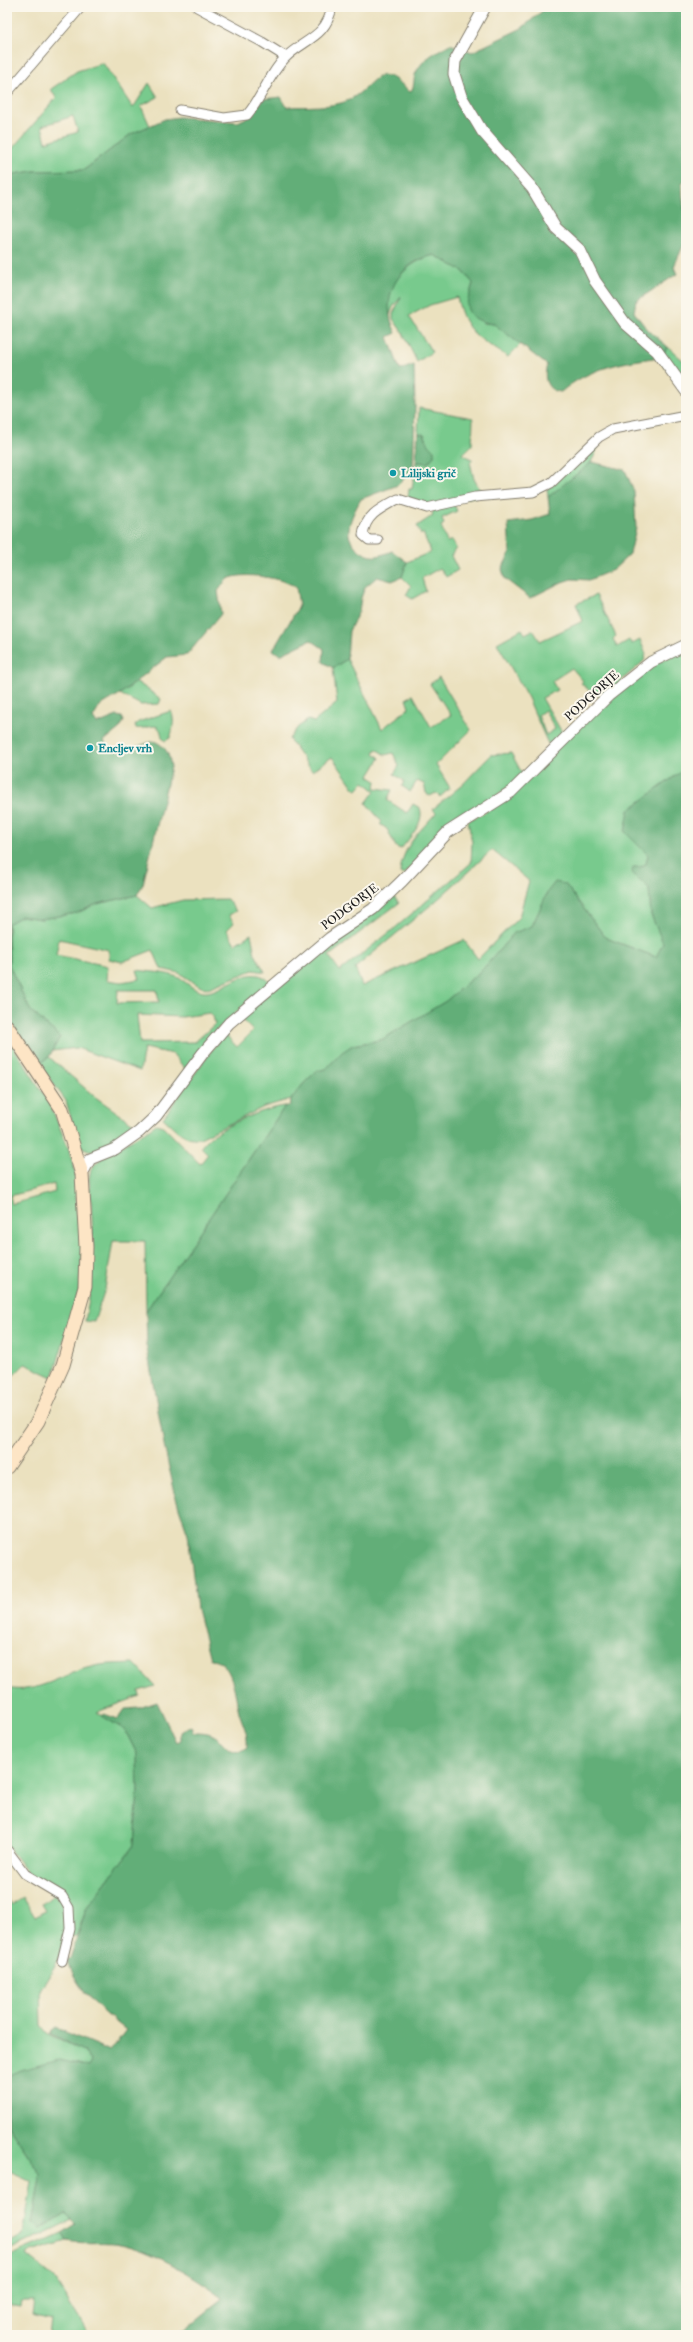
<svg xmlns="http://www.w3.org/2000/svg" width="693" height="2342" font-family="'IM FELL Double Pica',serif">
	<style>
		.green { fill: #78ca8d; stroke: #4a7354; fill-rule: evenodd }
		.forest { fill: #62ae78; stroke: #3f654a }
		.lines { fill: none; stroke-linecap: round; stroke-linejoin: round }
		.minor-casing { stroke: #847e6e; stroke-width: 11 }
		.tertiary-casing { stroke: #847e6e; stroke-width: 13 }
		.secondary-casing { stroke: #847e6e; stroke-width: 15 }
		.minor { stroke: #fff; stroke-width: 9 }
		.tertiary { stroke: #fff; stroke-width: 11 }
		.secondary { stroke: #fde5c5; stroke-width: 13 }
		.culture-dot { fill: #0f9aa8; stroke: #fbf7ec; stroke-width: 1.5 }
		.labels { text-anchor: middle; dominant-baseline: central; stroke-width: 4; stroke-linejoin: round; paint-order: stroke }
		.culture-label { font-size: 12px; font-weight: bold; fill: #0d838f; stroke: #fbf7ec; text-anchor: start }
		.street-label { font-size: 12px; fill: #1c1c1c; stroke: #fbf7ec }
	</style>
	<rect width="100%" height="100%" fill="#fbf7ec"/>
	<filter id="ink" filterUnits="userSpaceOnUse"><feTurbulence type="fractalNoise" baseFrequency=".025" numOctaves="2"/><feDisplacementMap in="SourceGraphic" scale="8" xChannelSelector="R" yChannelSelector="G"/><feConvolveMatrix kernelMatrix="1 2 1 2 8 2 1 2 1" color-interpolation-filters="sRGB"/></filter>
	<filter id="wash" filterUnits="userSpaceOnUse"><feTurbulence type="fractalNoise" baseFrequency=".012" numOctaves="4" result="noise"/><feDisplacementMap in="SourceGraphic" scale="16" xChannelSelector="R" yChannelSelector="G"/><feGaussianBlur stdDeviation="0.9" result="paint"/><feColorMatrix in="noise" values="0 0 0 0 0 0 0 0 0 0 0 0 0 0 0 0 0 1.4 0 .05"/><feComposite in="paint" operator="in"/></filter>
	<g filter="url(#wash)">
		<rect width="100%" height="100%" fill="#ebe1bf"/>
		<path class="green" d="M103 63 133 108 149 83 158 97 141 106 150 126 131 134 84 170 34 171 7 175V147L11 150 56 98 51 89 77 71ZM73 116 78 132 46 142 42 126Z
			M435 255 463 271 473 283 467 304 483 323 494 324 521 344 508 357C478 337 465 334 457 297L430 305 409 316 432 352 417 362 403 333 393 319V314L401 297 393 307 390 315C381 287 409 260 435 255Z
			M668 347 686 363V391L659 359Z
			M419 408 473 418 472 445 463 454 473 460 470 462 474 479 483 495 435 505 411 501 408 496 409 489H412L416 462 428 463 434 450 429 445 424 434 418 433Z
			M596 441C601 466 565 484 548 497L547 489Z
			M453 503 457 511 442 518 444 524 441 526 447 542 452 540 456 548 451 556 458 570 446 577 440 568 422 578 426 591 412 599 406 595 411 586 402 577 407 562 431 552 423 533 421 535 417 526 432 516 433 511Z
			M596 595 616 636 613 639 617 647 629 640 632 644 640 640 646 654 644 661 602 697 591 692 581 683 583 681 572 668 552 681 557 690 542 698 563 734 553 742 548 744 528 698 497 643 522 629 525 634 533 630 540 641 583 621 576 604ZM545 710 555 729 546 735 538 715Z
			M686 648V768L630 810 625 832 648 855 646 864 640 867 649 888 651 915 664 943 656 957 606 938 565 884 551 888 532 926 514 933 483 969 446 1001 381 1040 352 1045 326 1069 317 1071 305 1082 291 1099 264 1107 200 1138C183 1140 175 1128 163 1118L224 1033 237 1047 253 1031 240 1018 277 985 393 896 399 903 329 956 340 971 395 928 471 863 472 842 468 821 491 809 583 722 648 668ZM492 850 529 881 519 917 478 959 464 940 362 986 355 968 437 900Z
			M347 659 382 729 409 708 406 699 413 695 431 727 451 715 430 684 439 677 471 730 436 765 450 788 440 797 436 793 430 796 426 793 424 784 417 781 410 792 402 786 404 781 394 774 399 766 393 753 385 755 376 749 374 753 380 758 369 776 376 781 375 788 392 790 387 800 407 813 413 804 420 808C425 823 410 837 401 849L396 847 387 829 380 824 382 822 366 803 375 791 364 782 357 790 354 788 332 757 312 771 289 739 298 727 308 720 314 722 337 703 333 668Z
			M137 682 161 699 159 704 141 705 120 694Z
			M171 711C175 719 173 730 170 738L165 741 162 738C160 717 148 731 136 728L135 726 138 722Z
			M511 753 523 775 492 800 452 824 404 875 400 873C402 847 419 832 436 813L433 809 463 784 491 755Z
			M137 895 152 908 183 900 227 899 236 911 229 915 234 923 227 930 235 944 251 934 255 954 265 972 253 970 208 988 201 987 179 973 161 969 153 950 122 962 109 959V950L59 939 56 955 108 966 107 980 121 982 140 979 137 970C149 972 168 972 179 978 188 983 197 994 208 992 228 988 252 962 270 982L211 1035 185 1069 173 1054 144 1048 140 1071 77 1048 52 1051 60 1037 30 1010 9 965 8 924 22 916 41 919 77 913 97 904ZM118 990H157L159 1002 117 1003ZM210 1013 213 1016 215 1024 195 1042 140 1043 137 1015 182 1017Z
			M7 1037 50 1104 69 1150 79 1188 76 1196 77 1214 83 1241 79 1290 53 1377 25 1364 7 1382ZM54 1184 55 1192 12 1204 10 1196Z
			M49 1057 94 1096 139 1128 100 1150 93 1152 79 1146 66 1101 39 1064Z
			M285 1106 146 1311 145 1241H113L105 1289 94 1322 85 1321C95 1273 94 1227 89 1179 90 1175 90 1171 92 1168 102 1153 140 1137 156 1124L163 1126 200 1164 208 1154 201 1147C212 1129 264 1108 285 1106Z
			M134 1663 155 1686 139 1691 140 1696 97 1712 125 1730 137 1754 138 1792 134 1845 87 1907 76 1937 69 1936 71 1909 28 1873 7 1846V1688C38 1695 63 1673 91 1667 104 1663 120 1664 134 1663Z
			M56 1893 69 1915 59 1959 40 1990 41 2025 47 2033 83 2051 92 2062 89 2067 75 2063 7 2076V1901L12 1905 23 1897 35 1917 46 1911 42 1904Z
			M7 2124 41 2174 32 2223 41 2229 65 2214 72 2220 7 2251V2244L23 2235 32 2181 7 2170Z
			M62 2233 67 2241 28 2253 27 2256 54 2278 88 2333 87 2335H49L51 2320 32 2315 34 2301H21L20 2307 7 2305V2257Z"/>
		<path class="forest" d="M547 7H686V179L682 183C682 202 687 219 686 237 686 241 676 261 674 267L677 274 636 301 634 312 646 328 668 347 659 359 654 358C621 362 587 369 561 392 546 391 543 378 547 365L494 324C483 323 468 318 467 305 467 301 472 288 473 283L463 271 434 255C397 263 378 299 396 333L388 337 400 370 414 365 415 407 413 470 398 485 361 499C356 508 347 524 349 535 351 545 365 558 377 556 382 555 387 553 392 551L407 562 402 577 392 581 377 577 365 587 361 598 359 611 349 631 347 659 333 668 323 662 324 649 311 640 280 655 273 650 299 606 296 587C282 578 243 571 228 579 224 581 221 588 218 591L221 614 187 655 167 657 120 694 100 706 93 718 97 724 117 716 122 717 124 721 120 728 104 741 109 750H125L154 741C167 747 169 754 171 767L143 884 137 895 97 904 77 913 41 919 22 916 8 924 9 965 30 1010 60 1037 49 1057 39 1064 7 1017V175L34 171 84 170 131 134 165 119 179 117 238 122 250 116 263 99 281 97 287 107C304 106 334 108 349 100 378 84 376 58 410 92 415 87 413 81 415 75 421 59 436 52 450 44L472 52 522 28Z
			M418 433 424 434 429 445 434 450V456L428 463 416 462Z
			M592 462 625 470 634 491 636 528 630 554 613 570 589 580 572 579 562 582 530 598 505 579 502 569 510 553 508 523 532 520 550 514 548 497Z
			M686 768V2335H178L220 2301 223 2297C196 2277 157 2253 125 2245 106 2240 86 2245 67 2241L62 2233 76 2224 65 2214 41 2229 32 2223 41 2174 7 2124 8 2076 21 2070 59 2060 89 2067 92 2062 83 2051 50 2033 56 2028 110 2051 126 2030C99 2009 78 1992 67 1959H70L87 1907 134 1845 138 1792 137 1754 125 1730 102 1716 104 1714 118 1719 125 1709 139 1708 157 1702 176 1742 180 1740V1732L191 1725 193 1732C199 1732 207 1732 213 1735 226 1741 229 1760 247 1747 248 1731 243 1726 239 1712 235 1696 233 1659 210 1659L197 1609 188 1534 177 1502 165 1450 147 1349 146 1311 285 1106H290L291 1099 305 1082 317 1071 326 1069 342 1052 353 1045 381 1040 446 1001 483 969 514 933 532 926 548 891 555 882 565 884 606 938 656 957 663 943 651 915 649 888 632 873 633 867H640L646 864 648 855 625 832 629 810Z"/>
	</g>
	<g filter="url(#ink)">
		<g class="lines">
			<defs>
				<path id="minor" d="M197 7 262 42 286 57
					M7 93 81 7
					M180 110 224 118 247 115C262 98 269 74 285 58 304 39 326 38 332 7
					M378 540H369L363 535C365 515 381 508 398 499L427 508 475 497 533 492 551 483 599 437 613 429 686 415
					M7 1850 25 1874 62 1896 69 1908 70 1928 62 1961"/>
				<path id="tertiary" d="M485 7 455 61 454 74 461 96 482 131 532 188 556 228 580 250 595 281 625 323 657 351 686 391
					M82 1174 90 1159 115 1149 139 1132 156 1116 203 1053 229 1023 330 938 373 909 402 881 448 832 511 792 608 696 651 662 686 645"/>
				<path id="secondary" d="M7 1026 62 1109 82 1174 86 1247 85 1287 63 1365 38 1421 7 1467"/>
			</defs>
			<use href="#minor" class="minor-casing"/>
			<use href="#tertiary" class="tertiary-casing"/>
			<use href="#secondary" class="secondary-casing"/>
			<use href="#minor" class="minor"/>
			<use href="#tertiary" class="tertiary"/>
			<use href="#secondary" class="secondary"/>
		</g>
	</g>
	<g class="culture-dot">
		<circle cx="393" cy="473" r="4"/>
		<circle cx="90" cy="748" r="4"/>
	</g>
	<g class="labels">
		<g class="culture-label">
			<text x="401" y="473">Lilijski grič</text>
			<text x="98" y="748">Encljev vrh</text>
		</g>
		<g class="street-label">
			<text transform="translate(592 696) rotate(-42)">PODGORJE</text>
			<text transform="translate(350 907) rotate(-37)">PODGORJE</text>
		</g>
	</g>
	<rect width="693" height="2342" fill="none" stroke="#fbf7ec" stroke-width="24"/>
</svg>
